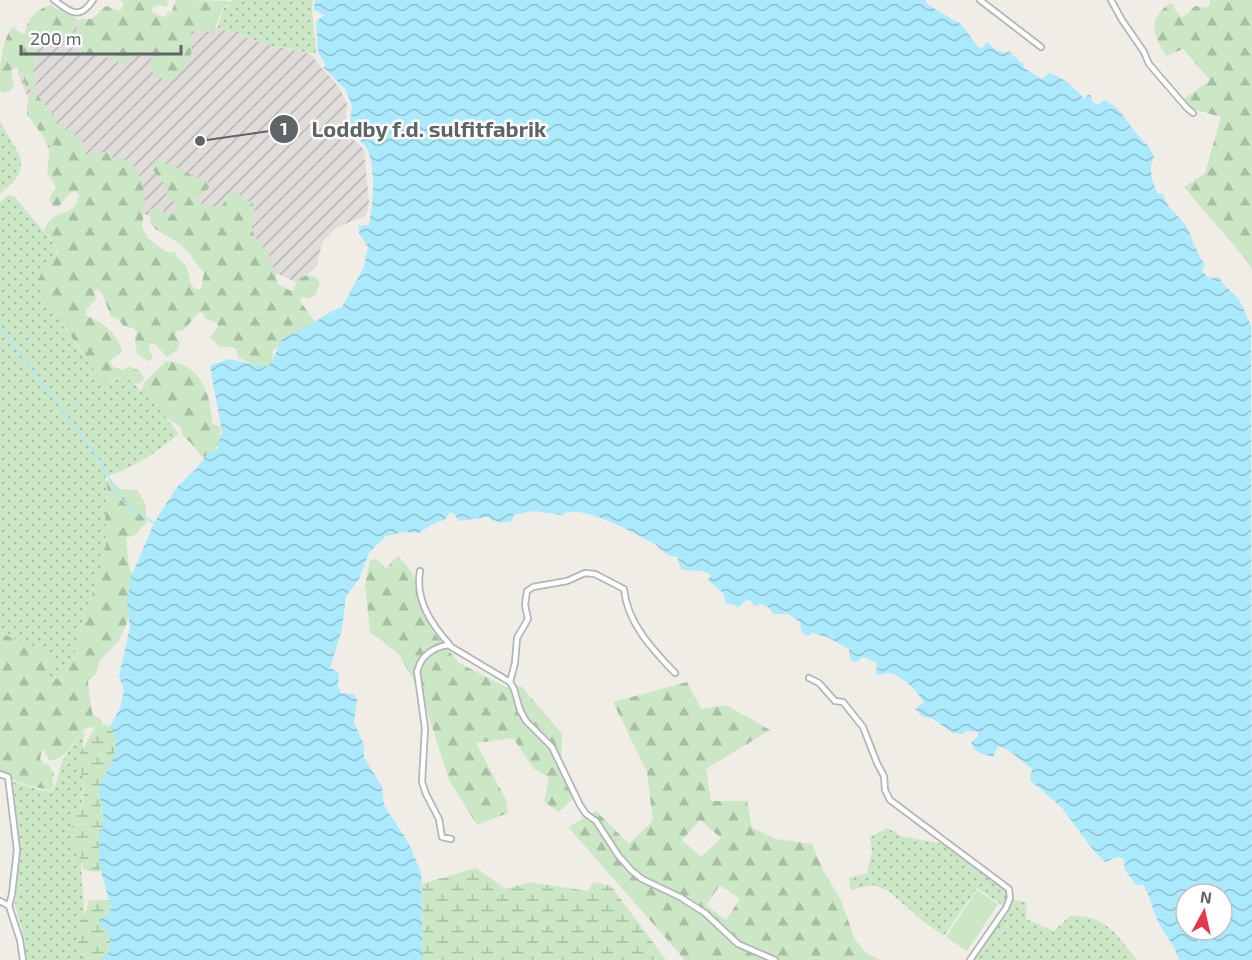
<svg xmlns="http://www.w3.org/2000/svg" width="1252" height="960" font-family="'Exo 2',sans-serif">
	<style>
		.industrial { fill: url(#industrial-furrows) }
		.green { fill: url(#green-dots) }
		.forest { fill: url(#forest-firs); fill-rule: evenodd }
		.wetland { fill: url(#wetland-marsh) }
		.pitch { fill: #cbe7c5 }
		.water { fill: url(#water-waves); fill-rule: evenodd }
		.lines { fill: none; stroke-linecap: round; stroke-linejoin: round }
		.stream { stroke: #abe9fd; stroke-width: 1.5 }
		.minor-casing { stroke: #b2b6b9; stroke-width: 8 }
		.minor { stroke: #fff; stroke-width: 4.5 }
		.leader { fill: none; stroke: #5f6467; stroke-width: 2 }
		.callout-dot { fill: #5f6467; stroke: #fff; stroke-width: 2 }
		.mark-label { font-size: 18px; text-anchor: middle; font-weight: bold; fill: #fff }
		.callout-label { font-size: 22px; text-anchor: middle; font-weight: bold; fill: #5f6467; stroke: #fff; stroke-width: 5; stroke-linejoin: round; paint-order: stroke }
	</style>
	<defs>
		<pattern id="industrial-furrows" width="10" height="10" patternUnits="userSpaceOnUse" patternTransform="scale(1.5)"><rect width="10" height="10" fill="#dfdcd9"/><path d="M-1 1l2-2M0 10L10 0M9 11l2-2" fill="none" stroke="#b8b6b4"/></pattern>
		<pattern id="green-dots" width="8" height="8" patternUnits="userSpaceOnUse" patternTransform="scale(1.5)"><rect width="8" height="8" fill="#cbe7c5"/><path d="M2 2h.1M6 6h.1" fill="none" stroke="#a8bfa4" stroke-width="1.8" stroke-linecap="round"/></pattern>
		<pattern id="forest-firs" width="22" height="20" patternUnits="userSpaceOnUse" patternTransform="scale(1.5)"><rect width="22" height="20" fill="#cbe7c5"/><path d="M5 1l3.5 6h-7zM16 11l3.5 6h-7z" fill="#a8bfa4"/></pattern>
		<pattern id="wetland-marsh" width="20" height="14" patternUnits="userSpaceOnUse" patternTransform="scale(1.5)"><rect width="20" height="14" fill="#cbe7c5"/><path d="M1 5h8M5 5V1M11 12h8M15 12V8" fill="none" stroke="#a8bfa4"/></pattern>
		<pattern id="water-waves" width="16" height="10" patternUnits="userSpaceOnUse" patternTransform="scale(1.5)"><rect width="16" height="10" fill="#abe9fd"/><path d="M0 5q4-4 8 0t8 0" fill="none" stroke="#8ec0d1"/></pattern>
	</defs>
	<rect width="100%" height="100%" fill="#f0ede7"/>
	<path class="industrial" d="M169 12 273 46 311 54 321 67 339 87 347 103 345 131 364 150 369 202 366 216 337 227 322 242 317 266 298 283 59 176 18 73 45 20 65 32 78 20 158 24Z"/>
	<path class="green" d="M233 0H313L312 9 316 54 273 46 217 27 224 8 230 6Z
		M0 121 20 156C25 174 12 184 0 194Z
		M9 195 14 196 56 246 57 257 41 273 63 326 102 381C111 383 119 377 128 378L159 408 179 434C156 452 134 468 105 477L108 489 105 506 106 544 99 576 84 616 72 664 59 678 49 680V669L54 659 38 648 0 633V202Z
		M85 732 83 739V786L79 836 85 924 83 960H26L24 939 15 905 20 845 13 782 40 790 52 791C59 782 58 769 64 758 69 750 76 742 81 733Z
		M887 828 904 837 945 844 1006 890 1008 898 1027 903 1026 919 1054 931 1070 916C1107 915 1115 934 1137 960H975L1008 909 977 888 944 936 923 921 887 890 872 885 851 890 849 878 867 873 872 851 870 837Z"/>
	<path class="forest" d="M120 0H167L168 7 158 5 152 8 153 13 166 18 171 14 176 0 233 1 230 5 223 8 213 33 201 30 192 32 189 37C199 52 182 74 169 82L153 74 150 53 151 48 122 64 99 54H88L83 52 81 46 75 42 73 37 81 19H92L106 6 120 11 124 4Z
		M1210 0H1252V270L1248 262 1184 187 1205 173 1221 117 1193 109 1184 99 1210 80 1183 49 1166 56C1155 36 1145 22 1169 4L1175 5 1174 8 1181 17 1186 15 1195 6 1204 8 1210 5Z
		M51 4 56 9H60L77 19C77 27 71 36 66 43L60 39 57 32H46L43 37 44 42 35 55 33 76 36 85 33 89 29 90 25 85 23 71 15 68 11 70 14 86 10 91 4 93 0 91C0 71 0 41 13 27L21 33H25C29 15 35 12 51 4Z
		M33 92C42 98 44 107 53 113L57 125 70 131 83 141 84 153 89 155 92 152H106L112 157 130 161 138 173 143 184 145 203 142 227 145 233 149 239 166 252H174L187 268 191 284 195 289H201L204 272C195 265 192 255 183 247 173 238 160 234 151 225L149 212 150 209 159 210 173 215 178 206 169 198 166 192 168 188 152 169 156 159 212 184C207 193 198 193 195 201 202 204 214 209 222 206L230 191 242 196 256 207C246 225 254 241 269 253L268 264 277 270 276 278 278 284 289 290H293L298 278 309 275 316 277 320 283 315 295 310 298 301 297 300 301 315 322 273 350 272 364 269 367 249 363 238 357 237 350 233 347H219L210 337 218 327 217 323 205 318 203 313 199 312 184 330 177 331 175 335 180 343 177 350 167 357 156 345 151 343 148 346 153 359 148 361 137 354 135 337 137 332 133 328 123 326C120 320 118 317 111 317L102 293 97 289 94 292 96 299 86 310V315C106 325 112 329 122 349L119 354 110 361 113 367 124 370 128 366 138 370 144 377 141 383 134 384C121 372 116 383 102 381L45 299 40 278 41 273 56 257 58 252 56 246 44 231C52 206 74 221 79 195L75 191 70 193 59 206H53C47 198 52 195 56 187L47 173 50 146 27 114V104Z
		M166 361C199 362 212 394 212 424L220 426C223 440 217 449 207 458L200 455 191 443 183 436 180 427 164 416 159 408 141 391 144 383Z
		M111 480 120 489 137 490 146 505V523L135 535 126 538 129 567 134 577 131 608 126 625 117 643 100 660 96 674 88 680C88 684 92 713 93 715 96 717 99 718 102 720V725L96 728 88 727C73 737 67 763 49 760L45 751 42 750 40 759 44 764 49 765 54 774 52 781 54 785 51 790C34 788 15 782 0 774V633L38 648 55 659 49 669V680L60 678 72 664 84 616 99 576 106 544 105 506 108 489 106 481Z
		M398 556 414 575 418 592 431 629 459 663 508 688 521 686 562 734 561 764 573 799 559 812 544 802 549 778 534 769 513 738 476 743 506 800 508 813 477 825 449 780 423 698 399 654 370 632 365 585 370 560 376 559 386 568Z
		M687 682 701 709 726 705 770 730 706 769 711 801H747L752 828 776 839 812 844 824 872 840 898 855 940 865 952 880 960H685L568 827 596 811 629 844 653 821 647 772 613 702ZM700 820 721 838 701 857 682 840ZM720 885 740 899 726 920 706 905Z"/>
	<path class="wetland" d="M97 724 110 726C124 748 109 767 98 788 101 801 103 814 103 827 103 841 97 857 101 871L96 872 84 870 71 836 73 820 82 808 84 788 79 756Z
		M476 868 506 889 529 882 588 891 593 882 611 886 666 960H423L422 884Z
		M89 900H109L111 907 106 928C112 936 110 944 108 954L102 957V960H83C71 928 83 929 89 900Z"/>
	<path class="pitch" d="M977 890 998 904 967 951 946 937Z"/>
	<path class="water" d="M315 0H925L927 4 962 25 978 47 982 48 987 42 996 50 1006 53 1008 51 1012 53V57L1015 56 1020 63H1023L1024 68 1042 79 1049 73C1063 77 1076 89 1084 99L1087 95H1090L1093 102 1098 105 1104 100C1121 107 1126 122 1138 135 1146 145 1148 143 1154 157 1148 170 1152 180 1157 193L1163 194C1168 211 1178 213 1186 226 1193 237 1195 253 1205 264L1202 270 1207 277 1214 278 1218 276 1224 285 1239 299 1251 326 1252 960H1179C1173 941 1165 936 1158 921 1152 909 1151 897 1143 885H1136L1125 870 1124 859 1118 857 1105 862 1094 851 1062 808 1030 780 1032 769 1008 750 998 746 993 757C983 754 975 753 971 743L978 736V732L967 731 962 734 953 733 933 719 922 716 915 709 924 702C917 691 902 675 888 673 885 673 882 675 878 675L876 673 877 663 863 657 856 662 850 660 849 649 827 637 813 633 808 636 801 632 800 622 788 614H773L769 608 760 604 754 606 751 601 746 600 738 608 735 605 725 603 724 594 708 580 711 575C703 568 692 573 681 569L677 557C663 555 663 549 653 543 634 533 579 502 561 515L532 511 514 515 511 522C501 523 496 523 488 517L459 521 453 513H449L445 520 436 522 419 533 403 532 386 536 369 553 359 579 346 596 342 629 330 668 339 672 338 686 341 693 354 694 357 700 354 722 364 745V757L382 787 384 805 408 842 421 872 423 960H102V957L108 954C110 944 112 935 106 928L100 926 99 920 102 917 108 916 111 907 99 864V831L103 829V814L98 788C109 767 124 748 110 726L120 708 124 691 119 676 130 627 127 606 131 577 154 523 177 487 197 468 207 454 217 449 222 432 210 366 228 359 269 367 282 339 315 322 330 312 342 307 364 267 368 247 359 233V226L369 225C373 205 376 171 368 151 365 143 355 136 349 131L352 106 345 89 324 68 325 63 318 53 316 22 324 15 314 10ZM1186 894H1222V930H1186Z"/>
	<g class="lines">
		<path class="stream" d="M0 327 94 452 120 497 128 506 154 523"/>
		<defs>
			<path id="minor" d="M54 0C71 12 79 21 93 0
				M980 0 1041 47
				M1111 0 1122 20 1144 52 1149 64 1187 108 1193 113
				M420 571C415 600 431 624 450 645
				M418 669C421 656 434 647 448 645L510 682 514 689 520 710 526 721 552 747 580 805 586 814 596 821 618 855 631 870 642 879 680 897 705 913 738 944 775 960
				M417 671 425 728 422 782 426 794 439 819 442 837 451 839
				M809 678 819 683 835 701 843 702 863 727 877 763 884 776 885 790 890 800 1009 889 1010 898 1006 908 970 960
				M510 682 515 663 517 638 528 619 525 605 527 591 533 587 567 581 585 573 595 574 624 589C627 623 653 650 675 673
				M0 774 8 777 17 850 12 894 9 906 20 940 23 960
				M0 901 9 906"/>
		</defs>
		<use href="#minor" class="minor-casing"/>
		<use href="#minor" class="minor"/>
	</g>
	<path class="leader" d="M200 141L284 129"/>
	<g class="callout-dot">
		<circle cx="200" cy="141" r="6"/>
		<circle cx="284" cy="129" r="15"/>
	</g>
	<g class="mark-label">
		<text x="284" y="135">1</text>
	</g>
	<g class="callout-label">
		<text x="429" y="137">Loddby f.d. sulfitfabrik</text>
	</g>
	<g transform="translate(1204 912) rotate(8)"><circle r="28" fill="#ffffff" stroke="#bfc1c2" stroke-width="1.5"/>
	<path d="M0-4.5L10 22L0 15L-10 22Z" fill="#e6384b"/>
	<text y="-9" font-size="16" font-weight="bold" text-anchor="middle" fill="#5f6467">N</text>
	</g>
	<path d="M21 45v9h160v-9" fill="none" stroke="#5f6467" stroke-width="3"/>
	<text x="30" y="45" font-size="18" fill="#5f6467" stroke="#ffffff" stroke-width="4.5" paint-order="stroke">200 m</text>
</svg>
